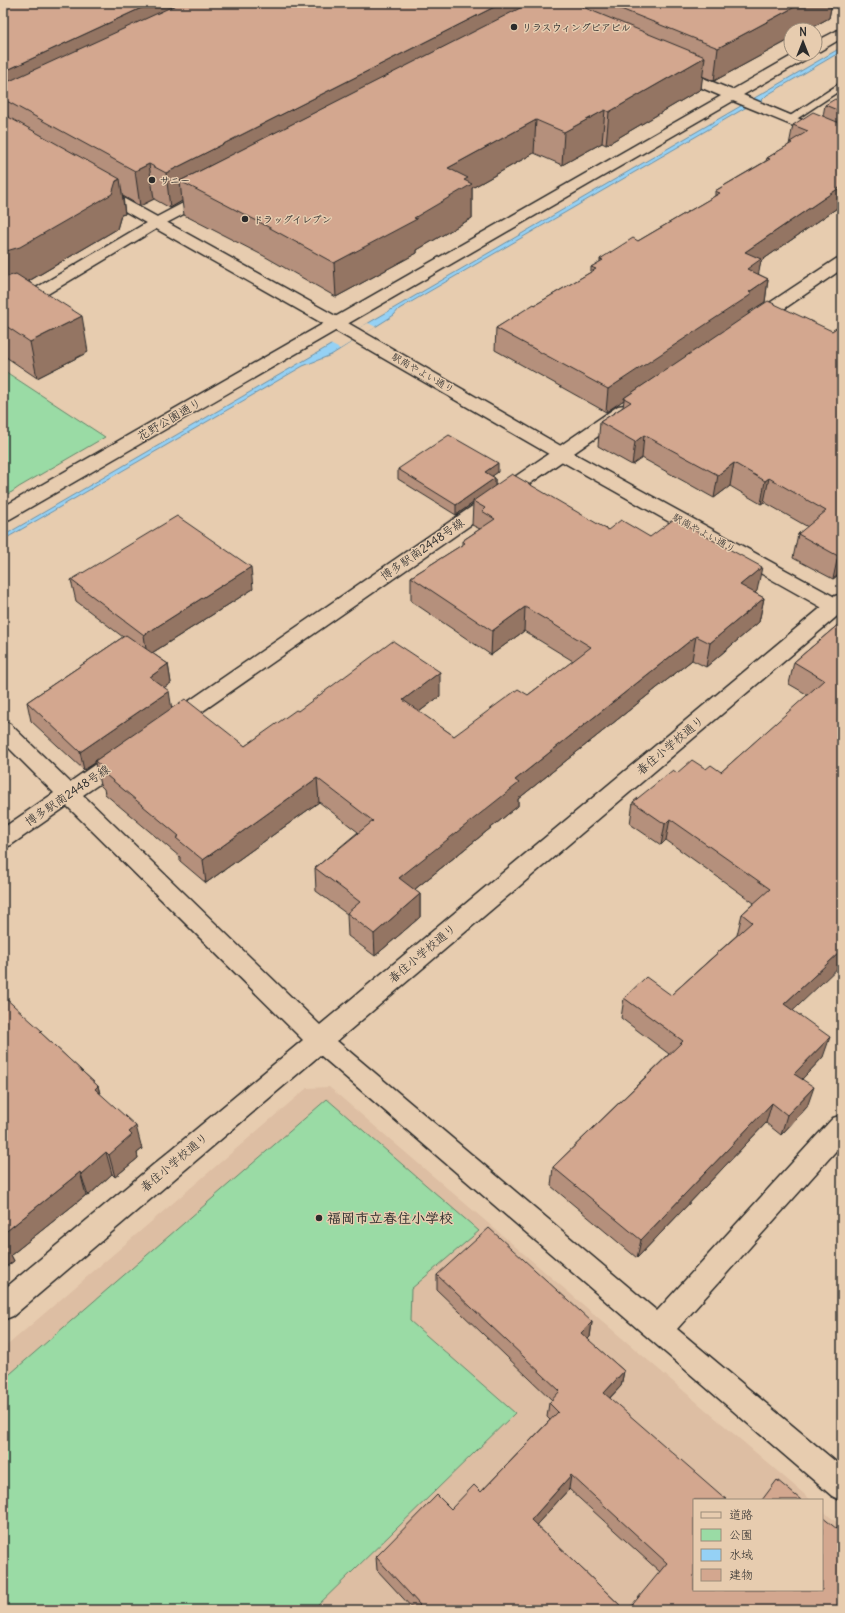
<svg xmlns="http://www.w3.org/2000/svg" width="845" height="1613" font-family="Delius,'Klee One',sans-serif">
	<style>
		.built { fill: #ddbea3 }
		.green { fill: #9adba5; stroke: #628368 }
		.water { fill: #95d1f5; stroke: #6b8fa4 }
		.pier { fill: #e7ccaf }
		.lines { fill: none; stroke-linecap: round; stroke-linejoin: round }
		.service-casing { stroke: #2b2b2b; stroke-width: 3 }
		.minor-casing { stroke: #2b2b2b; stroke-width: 3 }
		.tertiary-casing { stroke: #2b2b2b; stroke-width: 3 }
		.service { fill: #e7ccaf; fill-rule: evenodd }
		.minor { fill: #e7ccaf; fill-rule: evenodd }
		.tertiary { fill: #e7ccaf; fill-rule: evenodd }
		.wall { fill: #b5907b; stroke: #2b2b2b }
		.shaded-wall { fill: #947564; stroke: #2b2b2b }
		.building { fill: #d3a78f; stroke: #2b2b2b }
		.poi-dot { fill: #2b2b2b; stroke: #e7ccaf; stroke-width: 1.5 }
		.labels { text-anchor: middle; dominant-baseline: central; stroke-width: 3; stroke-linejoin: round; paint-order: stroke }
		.far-poi-label { font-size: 10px; font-weight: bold; fill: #2b2b2b; stroke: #e7ccaf; text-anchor: start }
		.far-street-label { font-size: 10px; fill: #2b2b2b; stroke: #e7ccaf }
		.street-label { font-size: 12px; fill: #2b2b2b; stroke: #e7ccaf }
		.near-poi-label { font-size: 14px; font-weight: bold; fill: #2b2b2b; stroke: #e7ccaf; text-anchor: start }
	</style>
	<rect width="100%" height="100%" fill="#e7ccaf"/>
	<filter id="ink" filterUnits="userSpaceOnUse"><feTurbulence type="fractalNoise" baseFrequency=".025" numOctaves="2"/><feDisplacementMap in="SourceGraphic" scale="8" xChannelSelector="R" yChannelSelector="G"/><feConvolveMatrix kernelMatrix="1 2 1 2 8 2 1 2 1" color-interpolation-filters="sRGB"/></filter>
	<g filter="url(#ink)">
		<path class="built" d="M329 1087 811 1500H694V1590H822V1510L842 1527V1610H3V1349L307 1088Z"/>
		<path class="green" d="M3 370 105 437 19 487 12 492 3 496Z
			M327 1099 479 1231 411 1289 410 1321 515 1413 313 1610H3V1380Z"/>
		<path class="water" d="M842 47V51L767 95 760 102 745 108 399 309 394 315 331 355 303 366 3 540V536Z"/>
		<path class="pier" d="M368 323 376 327 340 349 330 344Z"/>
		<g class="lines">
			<defs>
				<path id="service" d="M842 82V89L792 122H786L784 120Z"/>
				<path id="minor" d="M842 28V38L820 51 815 52V42Z
					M795 54H812L810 57 743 95 842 137V146L733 101 10 519 3 521V507L721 96 669 74 667 71 669 68 674 67 679 68 732 90Z
					M209 190 214 192 217 195 214 198 161 226 31 304 3 316V305L19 298 151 220 204 192Z
					M842 257V269L759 326 753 327 747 326 745 322 747 318 836 259Z
					M624 405 630 406 633 410 630 414 177 729 170 732 163 729 159 724 163 719 618 406Z
					M842 594V612L337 1041 657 1311 833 1118 842 1115V1144L677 1329 842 1467V1501L832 1496 320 1055 13 1316 3 1320V1290L303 1040 67 806 11 845 3 848V828L54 793 3 742V721L10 724 70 782 114 751 122 749 130 751 133 757 130 763 83 795 320 1025 835 596Z"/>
				<path id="tertiary" d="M98 185 103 187 341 319 566 449 842 601V617L835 615 554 457 329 327 93 193 90 190 93 187Z"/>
			</defs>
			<use href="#service" class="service-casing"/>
			<use href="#minor" class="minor-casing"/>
			<use href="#tertiary" class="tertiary-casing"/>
			<use href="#service" class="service"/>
			<use href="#minor" class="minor"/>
			<use href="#tertiary" class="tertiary"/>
		</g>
		<path class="wall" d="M3 3H832L829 18 807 30H791V39L714 81 702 76 701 89 606 145 602 143 562 165 534 153 472 188V218L417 250V253L336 297 264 256 184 215 182 201 170 208 154 199 140 206 123 196 125 214 121 215 117 229 29 281 88 352 37 378 3 355Z
			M842 102V207L840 206 761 261 758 274 768 279 765 302 749 312V314L832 331 842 324V578L841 579 837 576 833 579 793 558 798 534 808 527 764 502 761 504 730 486 714 498 642 458 632 465 598 446 600 422 623 407 624 400 606 412 495 350 496 328 591 272V267L600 262V259L638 241 715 196V191L766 161 767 158 789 145 793 125 823 116 825 105Z
			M398 469 498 472 492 476 495 478V485L608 530 650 537 757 591 755 593 764 598 759 622 706 667 692 660 518 799V806L414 890 420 894V917L375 956 348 936 347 914 316 891 315 868 358 832 319 802 206 883 180 861V857L105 794 104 789 100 785 95 763 84 770 31 721 27 702 123 637 76 601 71 580 253 589 152 653 168 664 171 683 164 687 172 708 245 746 298 711 440 696 419 712 454 736 528 695 573 661 524 631 491 655 411 601V577L462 545V541L480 529 472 525 473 503 456 515 398 479Z
			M840 623 793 1011 823 1057 802 1079 807 1107 781 1135 766 1123 637 1258 551 1186 553 1167 669 1054 621 1018 624 998 671 995 737 935 742 914 754 903 666 840 661 845 630 824 633 802 677 773 706 769 721 772 808 695 789 684 794 662Z
			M3 996 43 1035 98 1086 100 1094 142 1149 137 1153 138 1158 115 1177 112 1174 88 1196 86 1195 11 1255 14 1261 3 1269Z
			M437 1275 592 1322 590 1337 587 1339 624 1371 621 1386 610 1398 694 1590 660 1572 569 1489 536 1525 625 1610H414L377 1570 376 1557 451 1509 481 1492 550 1420 547 1417 549 1403 552 1400 437 1290Z"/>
		<path class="shaded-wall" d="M152 3H225L3 99V72Z
			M502 3H533L180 181 182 201 170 208 166 173Z
			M802 3H832L829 18 807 30H791V39L714 81 718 48Z
			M705 57 701 89 606 145 609 112Z
			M605 110 602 143 562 165 564 132Z
			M536 120 534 153 472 188V218L417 250V253L336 297 334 263 414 218 448 168Z
			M149 164 154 199 140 206 135 171Z
			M120 179 125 214 121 215 117 229 27 282 3 304V252Z
			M842 186V197L840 206 761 261 757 282 743 291 745 252Z
			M768 279 765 302 749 312 748 316 624 398V400L606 412 608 389Z
			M82 316 88 352 37 378 30 342Z
			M644 435 642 458 632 465 635 442Z
			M498 463V472L484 482 485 472Z
			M734 463 730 486 714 498 718 475Z
			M495 478V488L473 501V503L456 515V505Z
			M769 478 764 502 761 504 765 481Z
			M842 553 837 576 833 579 838 556Z
			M251 567 253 589 147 656 144 635Z
			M762 567 757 591 736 609 740 585Z
			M764 598 759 622 706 667 710 643Z
			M525 607 524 631 491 655 492 631Z
			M696 636 692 660 518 799V806L399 902V878L515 780Z
			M168 664 171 683 153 695 150 677Z
			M440 672V696L403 724V700Z
			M169 691 172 710 95 761V763L84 770 80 752Z
			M317 778 319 802 206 883 203 860Z
			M670 819 666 840 661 845 665 824Z
			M420 894V917L375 956 374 934Z
			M842 950V964L778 1025 784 1004Z
			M830 1037 823 1057 788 1094 794 1074Z
			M98 1086 104 1109 95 1089Z
			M814 1087 807 1107 781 1135 787 1115Z
			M772 1103 766 1123 637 1258 641 1240Z
			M136 1126 142 1149 137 1153 138 1158 115 1177 109 1155 129 1132Z
			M106 1152 112 1174 88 1196 81 1174Z
			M80 1172 86 1195 11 1255 14 1261 3 1269V1234Z
			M592 1322 590 1337 579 1348 581 1333Z
			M624 1371 621 1386 601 1407 604 1393Z
			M571 1475 569 1489 529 1533 531 1520Z"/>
		<path class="building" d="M3 3H152L3 72Z
			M180 3H502L166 173 149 164 135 171 3 99V84Z
			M530 3H573L705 57 609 112 605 110 564 132 536 120 448 168 468 178 464 180 472 184 414 218 417 219 334 263 261 223 180 181Z
			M606 3H802L718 48Z
			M835 99 842 102V112L825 105Z
			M813 112 842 124V186L745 252 761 259 747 269 768 279 749 292 752 294 608 389 496 328 534 304 535 305 596 269 591 267 603 260 600 259 633 238 638 241 720 193 715 191 770 159 767 158 792 143 790 142 808 131 793 125Z
			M3 114 120 179 116 181 112 194 20 247 3 252Z
			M16 274 82 316 30 342 3 324V278Z
			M768 301 832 331 842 324V553L838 556 798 534 826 511 769 478 765 481 734 463 718 475 644 435 635 442 600 422 631 402 624 398Z
			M449 435 498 463 485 472 495 478 456 505 398 469Z
			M512 474 608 530 621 520 650 537 674 519 762 567 740 585 764 598 710 643 696 636 515 780 519 783 399 878 420 894 374 934 347 913 360 902 315 868 373 821 317 778 203 860 176 838 179 836 100 770 103 768 95 761 185 699 245 746 296 710 298 711 393 641 440 672 403 700 454 736 518 689 528 695 591 647 525 607 492 631 411 577 465 543 462 541 495 519 482 511 485 508 473 501Z
			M177 516 251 567 144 635 71 580Z
			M840 623 842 625V950L784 1004 830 1037 794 1074 814 1087 787 1115 772 1103 641 1240 553 1167 683 1041 624 998 646 977 671 995 752 922 742 914 770 889 670 819 665 824 633 802 673 770 677 773 692 760 706 769 711 765 721 772 824 680 794 662Z
			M126 635 168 664 150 677 169 691 80 752 27 702Z
			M3 996 42 1031 40 1032 98 1086 95 1089 136 1126 129 1132 132 1135 109 1155 106 1152 81 1174 80 1172 3 1234Z
			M489 1228 592 1322 581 1333 624 1371 604 1393 727 1500H694V1590H822V1517L842 1533V1610H628L667 1563 571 1475 531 1520 625 1610H415L420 1605 376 1557 437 1495 451 1509 474 1485 481 1492 558 1412 549 1403 560 1391 437 1275Z
			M777 1480 801 1500H762Z"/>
	</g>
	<g class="poi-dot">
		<circle cx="514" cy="27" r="4"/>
		<circle cx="152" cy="180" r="4"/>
		<circle cx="245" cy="219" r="4"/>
		<circle cx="319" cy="1218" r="4"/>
	</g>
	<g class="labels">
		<g class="far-poi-label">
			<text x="522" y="27">リラスウィングピアビル</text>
			<text x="160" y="180">サニー</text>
			<text x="253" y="219">ドラッグイレブン</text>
		</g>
		<g class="far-street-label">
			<text transform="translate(423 373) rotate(30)">駅南やよい通り</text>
			<text transform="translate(704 533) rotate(29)">駅南やよい通り</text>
		</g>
		<g class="street-label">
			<text transform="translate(169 419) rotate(-30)">花野公園通り</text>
			<text transform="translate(422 549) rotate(-35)">博多駅南2448号線</text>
			<text transform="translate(670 745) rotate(-40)">春住小学校通り</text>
			<text transform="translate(67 795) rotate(-34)">博多駅南2448号線</text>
			<text transform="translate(422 953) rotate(-40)">春住小学校通り</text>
			<text transform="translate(174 1162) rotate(-40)">春住小学校通り</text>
		</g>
		<g class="near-poi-label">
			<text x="327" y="1218">福岡市立春住小学校</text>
		</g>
	</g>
	<rect width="845" height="1613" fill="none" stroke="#e7ccaf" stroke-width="16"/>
	<rect x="8" y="8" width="829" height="1597" fill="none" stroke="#2b2b2b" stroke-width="1.5" filter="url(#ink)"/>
	<rect x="693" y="1499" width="130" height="92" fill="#e7ccaf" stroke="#9c8c7a"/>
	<rect x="701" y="1512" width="20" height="6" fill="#e7ccaf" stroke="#9c8c7a"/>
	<text x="729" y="1519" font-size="12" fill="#2b2b2b">道路</text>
	<rect x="701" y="1529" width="20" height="12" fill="#9adba5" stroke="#9c8c7a"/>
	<text x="729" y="1539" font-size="12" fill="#2b2b2b">公園</text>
	<rect x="701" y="1549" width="20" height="12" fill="#95d1f5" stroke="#9c8c7a"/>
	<text x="729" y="1559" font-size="12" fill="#2b2b2b">水域</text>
	<rect x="701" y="1569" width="20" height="12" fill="#d3a78f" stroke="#9c8c7a"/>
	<text x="729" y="1579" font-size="12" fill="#2b2b2b">建物</text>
	<g transform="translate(803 42)"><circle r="19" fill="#e7ccaf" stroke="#9c8c7a"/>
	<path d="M0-3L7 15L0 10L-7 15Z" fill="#2b2b2b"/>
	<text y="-6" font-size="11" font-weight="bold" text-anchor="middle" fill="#2b2b2b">N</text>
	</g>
</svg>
